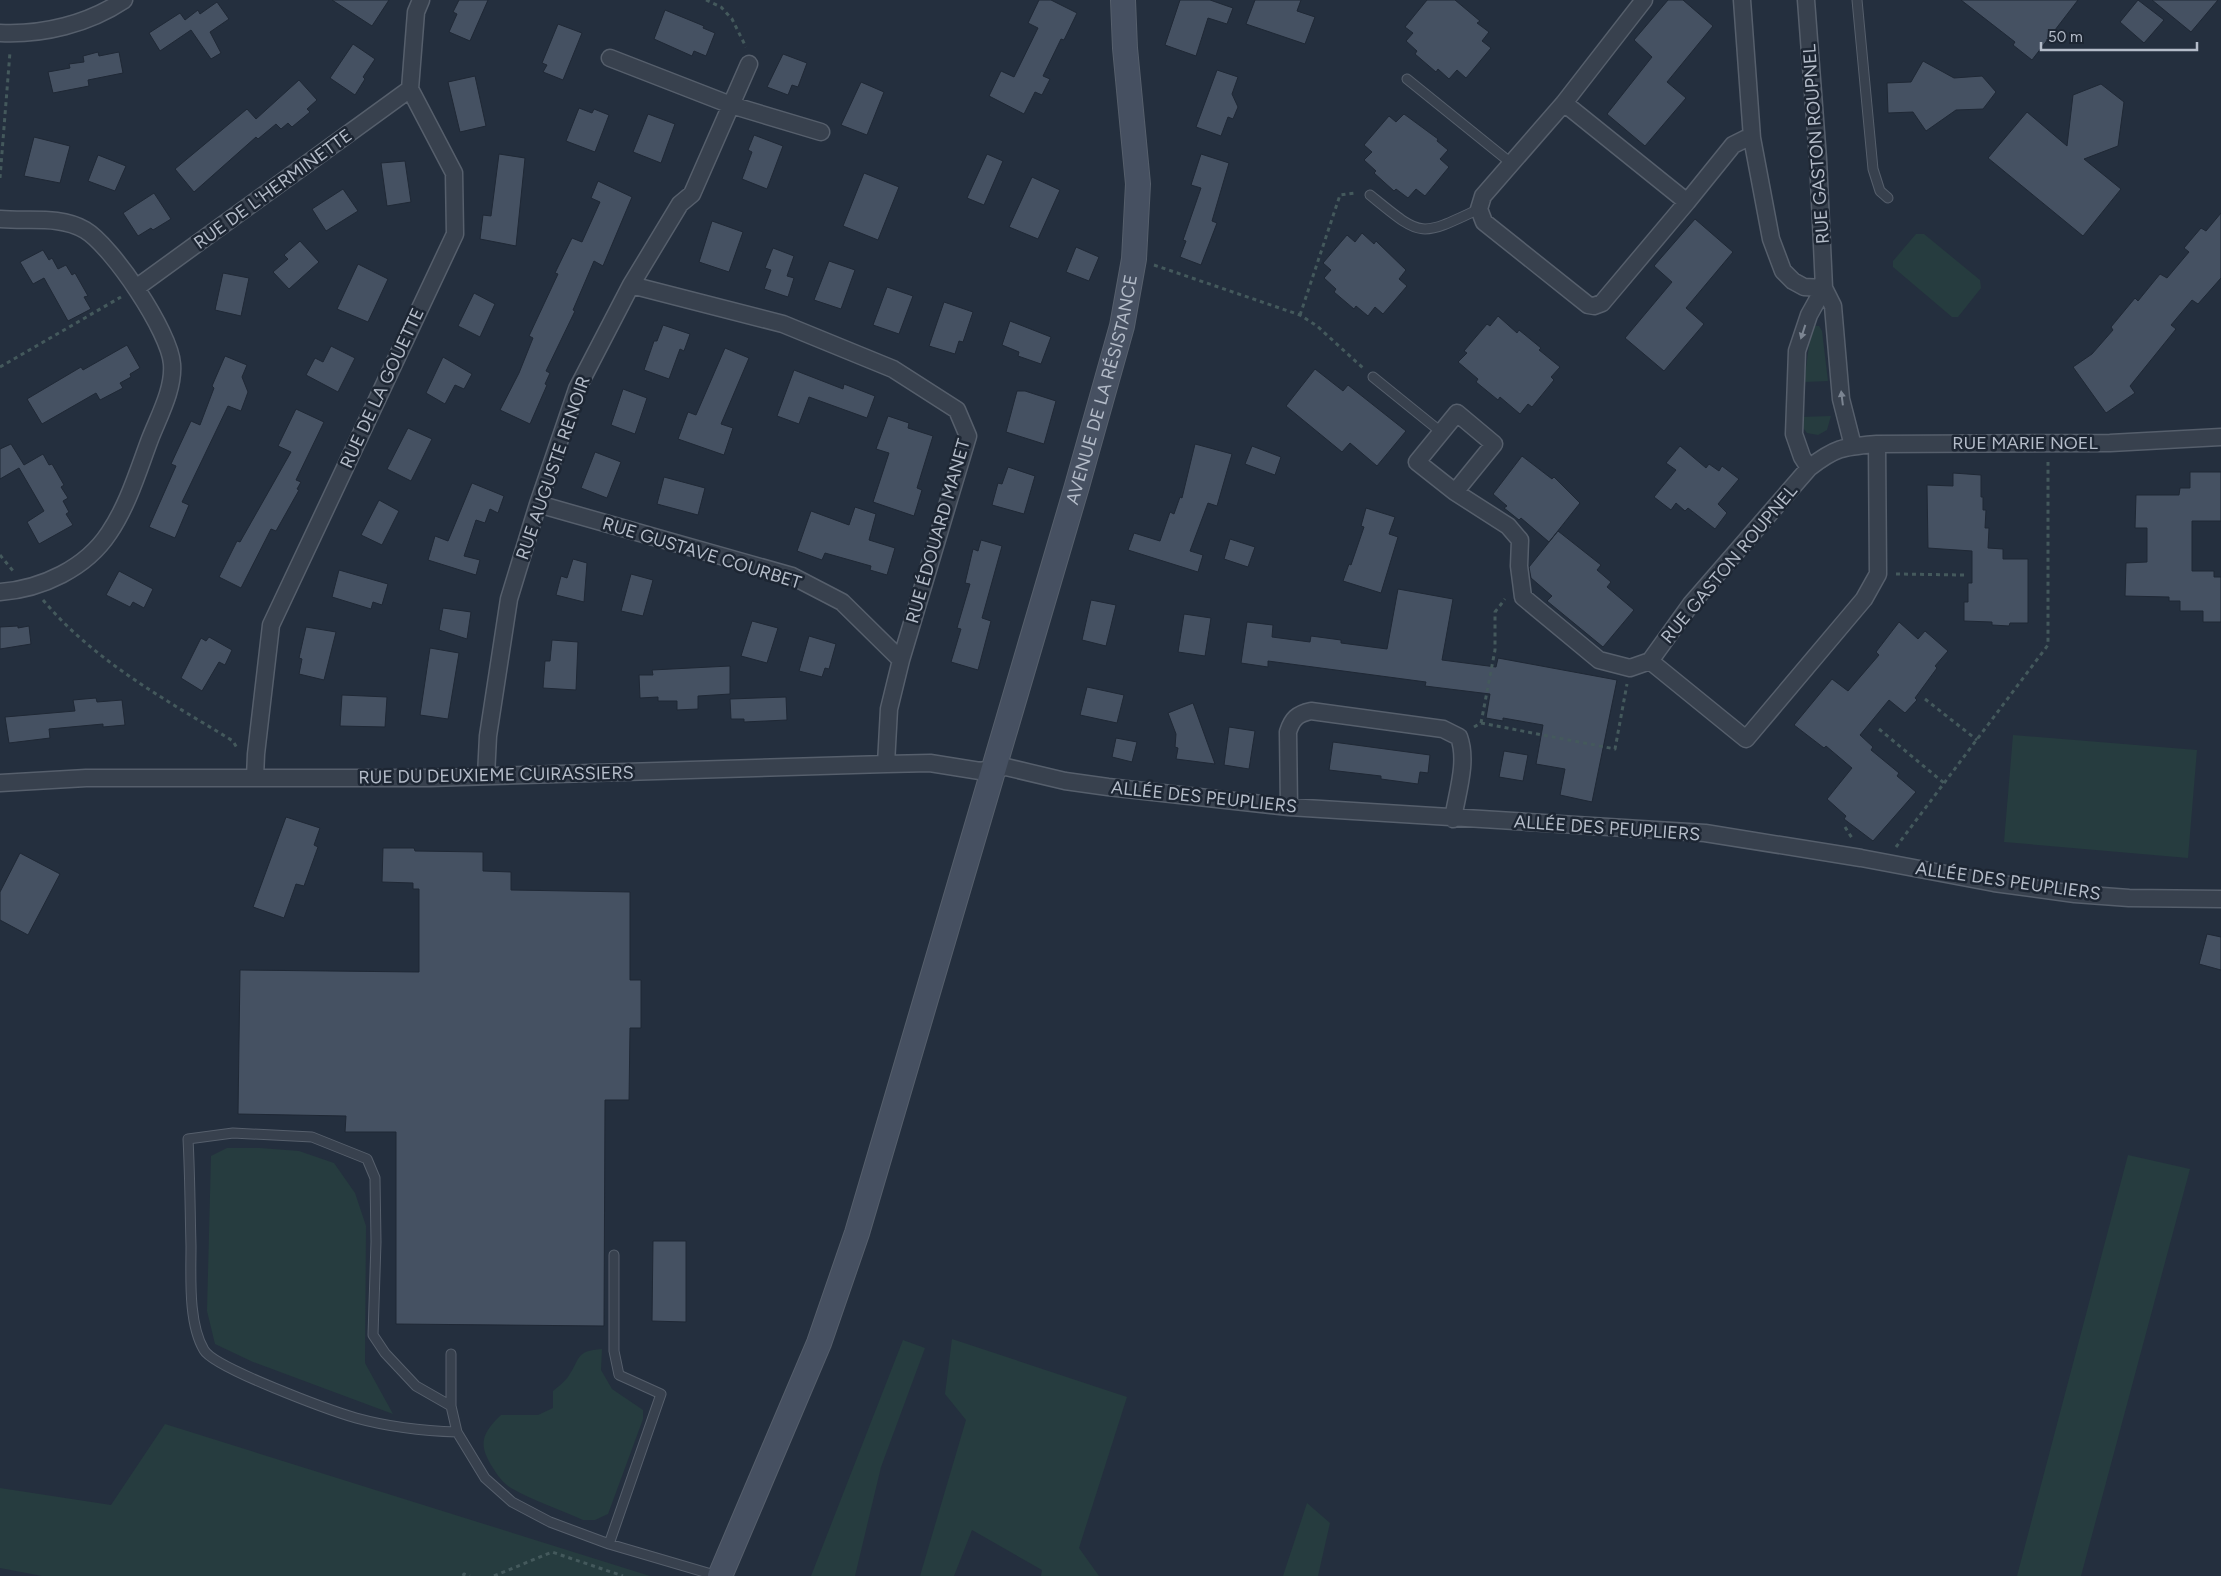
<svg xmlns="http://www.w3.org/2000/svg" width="2221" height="1576" font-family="Figtree,sans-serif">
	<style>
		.green { fill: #263c3f }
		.building { fill: #455162; stroke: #1f2835 }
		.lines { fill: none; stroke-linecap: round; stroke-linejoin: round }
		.lane-casing { stroke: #565f6c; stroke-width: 11 }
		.street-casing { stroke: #565f6c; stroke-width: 19 }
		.secondary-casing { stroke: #565f6c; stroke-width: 26 }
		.path { stroke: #44595c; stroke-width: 3; stroke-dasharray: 4 4; stroke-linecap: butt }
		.lane { stroke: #38414e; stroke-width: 9 }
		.street { stroke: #38414e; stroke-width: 16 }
		.secondary { stroke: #465061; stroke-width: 24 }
		.oneway { fill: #7c8592 }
		.labels { text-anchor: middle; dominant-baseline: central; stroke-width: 5; stroke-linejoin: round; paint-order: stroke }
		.street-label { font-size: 18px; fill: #b4bcc9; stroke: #1d2633 }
	</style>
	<rect width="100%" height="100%" fill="#242f3e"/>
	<path class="green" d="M1916 234H1924L1980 280 1981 288 1958 317H1952L1893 267V261Z
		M1815 326H1819L1822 331 1828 381 1804 382 1811 331Z
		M1831 416 1827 430 1818 435 1807 433 1800 424 1801 417Z
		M2013 735 2197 750 2188 858 2004 842Z
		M227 1148H260L299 1151 334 1163 355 1193 366 1226 365 1363 393 1414 253 1362 215 1344 207 1311 211 1156Z
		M2128 1155 2190 1169 2081 1576H2017Z
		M952 1339 1127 1397 1079 1548 1099 1576H1041L1042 1570 972 1530 954 1576H920L966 1420 945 1394Z
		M903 1340 925 1348 881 1467 855 1576H811Z
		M602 1349 601 1370 612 1389 643 1410V1419L608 1514 595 1520H583C559 1509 534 1501 511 1488 504 1484 497 1475 493 1468 478 1445 481 1434 501 1415H538L553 1408V1391C558 1387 564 1382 568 1377 581 1358 575 1351 602 1349Z
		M165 1424 650 1576H42L0 1568V1488L111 1505Z
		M1307 1503 1330 1523 1318 1576H1283Z"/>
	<path class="building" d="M332 0H389L372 26Z
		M459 0H488L470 41 449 32 457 14 453 12Z
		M1039 0H1051L1077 13 1064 40 1061 39 1043 76 1050 79 1042 95 1035 92 1024 114 989 96 1001 71 1014 77 1038 28 1028 23Z
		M1180 0H1210L1233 8 1227 24 1208 18 1196 56 1165 45Z
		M1255 0H1301L1297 11 1315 17 1305 44 1246 24Z
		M1427 0H1455L1480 21 1477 23 1489 32 1482 41 1491 48 1466 78 1457 70 1449 79 1438 69 1436 72 1415 54 1417 51 1406 41 1413 33 1405 27Z
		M1668 0H1683L1713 26 1667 82 1686 98 1645 146 1607 114 1652 57 1634 40Z
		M1961 0H2078L2032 60 2013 45 2015 42Z
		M2138 0 2164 20 2144 43 2120 22Z
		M2152 0H2218L2191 32Z
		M217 2 229 19 210 32 221 53 211 59 191 30 160 51 149 33 180 13 185 20 198 10 200 14Z
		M665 10 704 26 703 28 715 33 706 56 694 51 692 56 654 39Z
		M558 24 582 33 563 80 543 72 547 65 542 63Z
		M353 44 375 59 363 77 365 79 355 95 330 78Z
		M98 52 99 56 119 52 123 73 88 80 89 86 53 93 48 72 70 68 69 64 84 62 83 56Z
		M783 54 807 63 798 87 792 85 788 95 767 87Z
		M1923 61 1954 78 1982 76 1996 92 1983 109 1956 110 1926 131 1913 112 1888 113 1887 83 1911 82Z
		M1217 70 1238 77 1232 94 1238 107 1233 119 1228 117 1221 136 1196 127Z
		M475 76 486 126 460 132 448 82Z
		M299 80 317 100 307 109 310 112 292 127 288 123 281 129 276 124 258 139 256 137 194 192 175 169 247 109 256 119Z
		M861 82 884 92 867 135 841 125Z
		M2101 84 2124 102 2118 146 2084 159 2121 189 2083 236 1988 158 2027 112 2067 146 2073 95Z
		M579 108 592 113 594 109 609 115 595 152 566 141Z
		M648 114 675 124 661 163 633 152Z
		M1404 114 1438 139 1437 141 1448 150 1440 159 1449 167 1425 196 1416 189 1408 198 1396 189 1394 191 1374 173 1376 171 1364 160 1372 152 1364 145 1389 116 1396 122Z
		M754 135 783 146 767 189 742 179 752 152 748 150Z
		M34 137 70 146 60 183 24 176Z
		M499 154 525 158 516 246 480 239 483 215 491 216Z
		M987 154 1003 161 984 205 967 198Z
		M1201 154 1229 163 1212 221 1217 223 1201 265 1180 257 1186 241 1183 240 1201 188 1191 185Z
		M98 155 126 166 115 191 88 181Z
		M405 161 411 202 387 206 381 163Z
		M864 173 899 187 878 240 843 226Z
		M1032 177 1060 190 1038 239 1009 227Z
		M598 181 632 197 603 266 594 261 573 310 575 311 546 371 550 373 545 384 547 385 530 424 500 410 519 373 533 338 529 336 558 274 555 273 572 238 582 242 600 202 591 198Z
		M343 189 358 211 326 231 312 209Z
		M154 193 171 219 153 230 151 228 138 236 123 213Z
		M2221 213V278L2198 304 2192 300 2171 325 2176 329 2130 386 2135 393 2106 413 2073 367 2092 354 2113 330 2111 327 2135 298 2138 301 2160 274 2167 278 2189 252 2184 248 2201 228 2206 231Z
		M1695 219 1733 252 1686 308 1704 324 1664 371 1625 338 1672 282 1654 266Z
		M712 221 743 232 729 272 699 262Z
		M1362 233 1374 244 1376 241 1406 270 1399 279 1407 286 1383 314 1375 307 1368 316 1356 306 1354 309 1334 292 1336 289 1324 278 1331 270 1323 263 1347 235 1355 242Z
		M300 241 319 262 289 289 273 272 288 259 284 255Z
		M1076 247 1099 257 1089 281 1066 272Z
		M773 248 794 256 787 276 794 278 788 297 764 289 771 270 765 268Z
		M43 250 49 260 52 258 58 269 66 265 72 275 75 273 88 296 84 297 91 309 68 321 44 278 33 284 20 262Z
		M829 261 855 270 841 309 814 300Z
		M358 264 388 279 368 322 337 309Z
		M223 273 249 278 241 316 215 310Z
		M887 287 913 296 899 334 873 325Z
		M474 293 495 304 480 337 458 326Z
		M944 302 973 312 963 342 959 341 955 354 929 346Z
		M1498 316 1517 333 1519 330 1541 348 1539 350 1560 367 1551 377 1554 380 1532 407 1528 404 1520 414 1500 397 1498 400 1476 382 1478 379 1458 362 1467 353 1464 351 1487 324 1490 326Z
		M1010 321 1051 337 1041 364 1018 356 1019 352 1002 345Z
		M663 325 690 334 684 351 680 349 669 379 644 370 654 341H657Z
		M127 345 140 368 130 374 131 377 120 383 123 388 100 400 96 393 42 424 27 399 81 367 83 370Z
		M331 346 355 358 338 392 306 375 315 358 323 362Z
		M725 348 749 358 721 424 733 428 724 455 678 439 688 412 696 415Z
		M225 356 247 365 242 377 248 392 241 411 228 406 182 502 189 505 175 538 149 527 176 466 171 464 191 421 200 425 214 388 212 386Z
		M443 357 472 374 464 389 455 385 445 404 426 393Z
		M1315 369 1343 391 1348 385 1406 431 1377 466 1350 443 1342 452 1286 406Z
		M794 370 843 389 844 384 875 396 867 418 809 397 799 424 777 416Z
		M623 389 647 398 635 434 611 425Z
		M1017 391H1025L1056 401 1044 444 1006 432Z
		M296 409 324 422 296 480 301 482 297 489 299 490 276 531 271 529 241 588 219 577 237 541 240 542 291 452 278 446Z
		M888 416 909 423 908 428 933 436 917 488 922 490 914 516 873 502 889 453 876 449Z
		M408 428 432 439 411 481 387 469Z
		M11 444 24 465 43 454 49 465 52 464 64 485 61 487 68 498 63 501 69 512 66 514 73 525 39 544 27 522 44 511 19 468 0 479V449Z
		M1195 444 1232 454 1217 506 1208 503 1190 551 1203 555 1198 572 1128 550 1134 533 1160 541 1170 512 1174 514 1180 497 1182 498Z
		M1252 446 1281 457 1275 475 1245 464Z
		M1680 446 1706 468 1709 464 1719 471 1722 466 1739 479 1718 504 1727 513 1715 529 1688 508 1685 511 1676 503 1671 510 1654 497 1676 470 1666 463Z
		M595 452 621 462 607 498 581 488Z
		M1522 456 1552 479 1554 477 1580 503 1549 542 1521 518 1519 520 1504 508 1507 506 1493 494Z
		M1008 467 1035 476 1024 514 992 505 998 483 1002 484Z
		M2190 472H2221V521H2192V571H2214V577H2221V622H2203V611H2180V601H2169V597L2125 596 2126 563 2147 562V528H2135L2136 495H2179L2180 488H2190Z
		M1953 473 1981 475V497H1983V510H1986L1985 528H1989L1988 548 2003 549V559H2028V623H2010L2009 626 1992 625V622L1964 621V602H1968V583H1972V551L1928 548 1927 485 1953 486Z
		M664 477 705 488 698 515 657 504Z
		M472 483 504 496 498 513 490 509 485 523 476 520 464 556 480 560 476 575 428 560 435 536 448 541Z
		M379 500 399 511 382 545 361 535Z
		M855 507 876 514 869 540 895 548 887 575 870 570 871 566 825 553 822 560 797 551 811 511 849 525Z
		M1366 508 1395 517 1389 534 1398 537 1381 593 1343 581 1349 564 1351 565 1364 527 1361 526Z
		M1558 531 1601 565 1597 570 1611 582 1607 587 1634 610 1603 647 1547 601 1552 596 1531 578 1529 567Z
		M1230 539 1255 547 1248 567 1224 559Z
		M981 540 1002 546 982 618 991 621 978 670 951 662 961 629 957 628 970 584 965 583 973 549 978 551Z
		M573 559 587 563 584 602 556 595 561 576 567 578Z
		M339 570 388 584 382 605 373 602 371 609 332 597Z
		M119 571 153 589 144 608 133 602 130 607 106 595Z
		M631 574 653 580 643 616 621 611Z
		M1398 589 1453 599 1442 660 1496 667 1498 658 1617 680 1592 802 1560 795 1565 769 1536 764 1543 725 1503 718V721L1486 718 1490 694 1425 686 1426 682 1268 661V667L1241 663 1247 622 1273 625 1272 637 1310 642 1311 636 1341 640V643L1387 649Z
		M1091 600 1116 605 1106 646 1082 640Z
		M443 608 471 612 467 639 439 630Z
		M1184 614 1211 618 1205 656 1178 652Z
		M752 621 778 628 767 663 741 656Z
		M1899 622 1918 639 1925 631 1948 651 1935 666 1937 668 1915 698 1917 700 1905 713 1889 700 1860 735 1873 747 1871 750 1899 773 1897 776 1916 792 1873 841 1844 819 1846 816 1827 799 1852 768 1826 746 1824 748 1794 725 1832 679 1848 691 1879 655 1876 652Z
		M18 626V628L29 626 31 644 0 649V627Z
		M306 627 336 632 324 680 299 674 302 659 299 658Z
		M809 636 836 644 829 669 825 668 822 677 799 671Z
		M209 637 232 650 225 665 219 662 202 691 181 678 201 638 206 641Z
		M552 640 578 642 576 690 543 688 545 661H550Z
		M430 648 459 653 448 719 420 715Z
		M730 666V694L698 696V709L677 710V701H658V697L640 698 639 675H653L652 670Z
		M1087 687 1124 695 1117 723 1080 715Z
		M342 695 387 697 385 727 340 726Z
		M786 697 787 720 744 722V719H731L730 699Z
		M96 698 97 702 122 700 125 725 103 727V724L49 729 50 738 9 743 5 717 75 711 73 700Z
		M1193 703 1215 764 1176 759 1178 748 1175 747 1176 734 1168 713Z
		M1229 727 1255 731 1249 769 1224 765Z
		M1116 738 1137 742 1132 762 1112 757Z
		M1333 742 1430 755 1428 773 1420 772 1418 784 1381 779V776L1329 770Z
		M1504 751 1528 755 1523 781 1499 777Z
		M286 817 320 828 314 845 318 847 304 886 296 884 284 918 253 907Z
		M383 848H414L415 851 483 852V871L511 872V890L630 892V980H641V1028H630L629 1100H605L604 1326 396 1324V1132H345L346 1116 238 1114 240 970 419 972V889H413V883L382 882Z
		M20 853 60 874 28 935 0 920V892Z
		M2207 934 2221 937V970L2199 964Z
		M653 1241H686V1322L652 1321Z"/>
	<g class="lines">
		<defs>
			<path id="lane" d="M1857 0 1873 169 1880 191 1888 198
				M1407 79 1511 163
				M1370 195C1422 237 1418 238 1479 209
				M1373 377 1441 432
				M614 1255V1351L619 1375 661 1394 609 1544 718 1576
				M451 1354V1406L457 1432 485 1478 512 1502 550 1522 609 1544
				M451 1406 416 1386 385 1353 373 1335 376 1242 375 1178 367 1159 312 1137 233 1133 188 1139C190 1175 190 1210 191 1246 191 1276 188 1323 204 1350 214 1368 332 1411 356 1418 389 1427 423 1431 457 1432"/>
			<path id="street" d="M1644 0 1564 103 1483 196 1479 209 1484 222 1588 305 1594 306 1602 303 1687 202
				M1742 0 1752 138 1771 239 1783 271 1793 281 1804 287 1824 288
				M1806 0 1818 159 1824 288 1833 306 1841 399 1853 446
				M0 33C43 35 88 24 124 0
				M610 58 731 105 821 132
				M1564 103 1687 202 1733 145 1745 139 1752 138
				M0 219C28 222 59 215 85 230 112 246 170 332 172 364 174 389 159 416 150 439 138 471 128 505 109 533 86 568 42 589 0 592
				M631 285 783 324 893 369 957 410 968 436 901 660 889 709 886 764
				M136 288 410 89
				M1809 468 1802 457 1794 434 1797 351 1809 315 1824 288
				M1455 492 1494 444 1457 413 1417 462 1455 492 1508 526 1520 540 1519 566 1523 597 1599 660 1630 668 1650 661
				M538 504 792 576 842 602 901 660
				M1650 661 1691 604 1809 468C1836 447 1843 447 1877 444L2110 443 2221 437
				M1650 661 1746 739 1864 599 1878 574 1877 444
				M486 776 488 736 509 599 538 504 577 389 631 285 680 204 692 194 749 64
				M255 778 256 754 271 625 455 234 454 173 410 89 416 12 421 0
				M0 783 86 778H430L886 764 930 763 980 771 1006 767 1065 781 1108 787 1289 807 1705 833 1861 858 1994 883 2075 894 2129 898 2221 899
				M1289 807 1288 732C1292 719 1297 714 1311 711L1443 729 1459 737C1468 762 1457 793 1453 819"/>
			<g id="secondary">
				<path id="s1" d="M720 1576 819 1343 857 1233 1077 486 1122 326 1134 259 1138 184 1125 48 1123 0"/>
			</g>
		</defs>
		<use href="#lane" class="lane-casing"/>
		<use href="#street" class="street-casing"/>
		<use href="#secondary" class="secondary-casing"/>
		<path class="path" d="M706 0 721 7 732 19 746 47
			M0 178 10 52
			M1154 265 1300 315 1317 326 1363 368
			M1300 315 1340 195 1356 193
			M0 367 121 297
			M0 555 14 572
			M1896 574 1964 575
			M43 600C94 661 166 700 233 741L237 748
			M1925 699 1977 740
			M1481 723 1615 749 1627 684
			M1474 727 1481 723 1495 650V612L1505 599
			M1879 729 1944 783
			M1845 827 1852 838
			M1896 847 2048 645V462
			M463 1576 464 1574 470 1576
			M494 1576 552 1552 623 1576"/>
		<use href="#lane" class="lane"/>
		<use href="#street" class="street"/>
		<use href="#secondary" class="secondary"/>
	</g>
	<defs><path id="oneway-solid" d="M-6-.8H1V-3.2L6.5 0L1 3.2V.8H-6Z" transform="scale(1.25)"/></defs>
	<g class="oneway">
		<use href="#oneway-solid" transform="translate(1803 332) rotate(108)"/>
		<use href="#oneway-solid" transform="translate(1842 398) rotate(-97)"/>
	</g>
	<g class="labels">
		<g class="street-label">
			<text transform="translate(1816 144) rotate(-94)">RUE GASTON ROUPNEL</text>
			<text transform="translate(273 189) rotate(-36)">RUE DE L'HERMINETTE</text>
			<text transform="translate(382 388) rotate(-65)">RUE DE LA GOUETTE</text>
			<text stroke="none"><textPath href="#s1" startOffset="1248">AVENUE DE LA RÉSISTANCE</textPath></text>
			<text x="2025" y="443">RUE MARIE NOEL</text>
			<text transform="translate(553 468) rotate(-71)">RUE AUGUSTE RENOIR</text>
			<text transform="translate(938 531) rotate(-74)">RUE ÉDOUARD MANET</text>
			<text transform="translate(702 553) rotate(17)">RUE GUSTAVE COURBET</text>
			<text transform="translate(1729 564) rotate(-50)">RUE GASTON ROUPNEL</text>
			<text transform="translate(496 775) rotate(-1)">RUE DU DEUXIEME CUIRASSIERS</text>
			<text transform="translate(1204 797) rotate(6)">ALLÉE DES PEUPLIERS</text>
			<text transform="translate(1607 828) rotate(4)">ALLÉE DES PEUPLIERS</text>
			<text transform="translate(2008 881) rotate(8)">ALLÉE DES PEUPLIERS</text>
		</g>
	</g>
	<path d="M2041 42v8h156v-8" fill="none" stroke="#b4bcc9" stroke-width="2.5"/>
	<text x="2048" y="42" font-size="15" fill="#b4bcc9" stroke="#1d2633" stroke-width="4" paint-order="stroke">50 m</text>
</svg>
